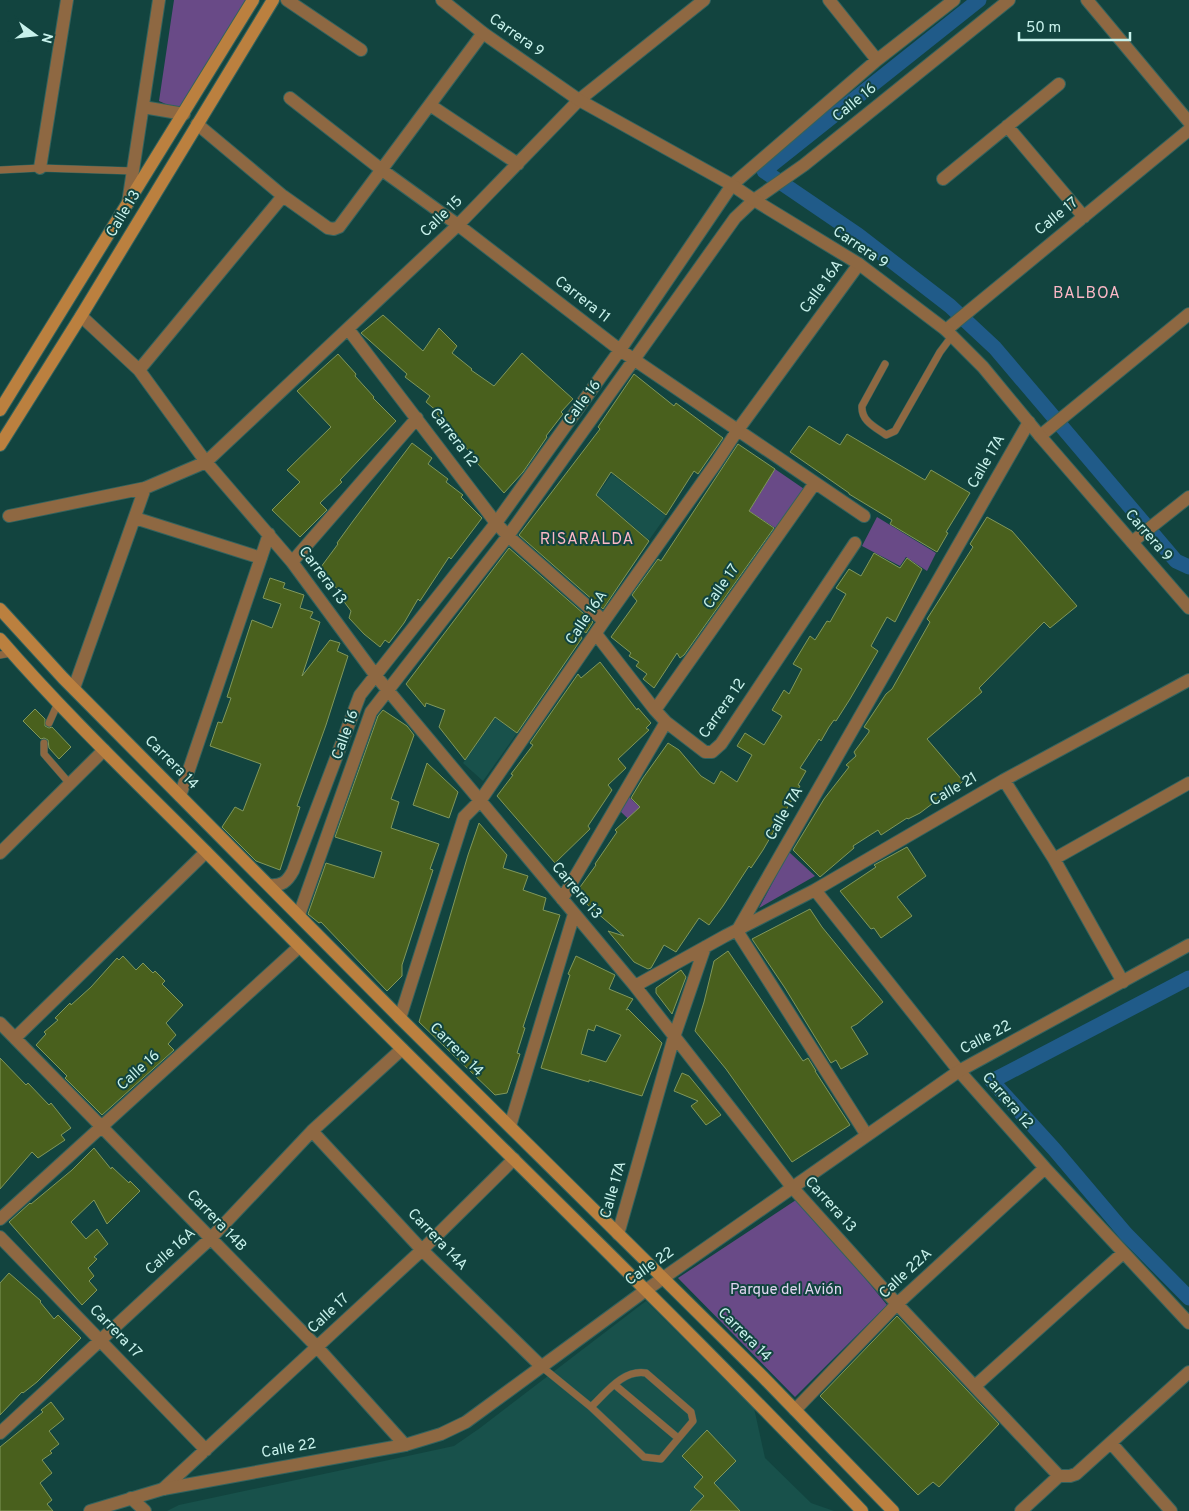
<svg xmlns="http://www.w3.org/2000/svg" width="1189" height="1511" font-family="Overpass,sans-serif">
	<style>
		.built { fill: #18514b }
		.green { fill: #694a87 }
		.lines { fill: none; stroke-linecap: round; stroke-linejoin: round }
		.canal { stroke: #205b89; stroke-width: 15 }
		.building { fill: #49601d; stroke: #80975b; fill-rule: evenodd }
		.service-casing { stroke: #33635e; stroke-width: 8 }
		.minor-casing { stroke: #33635e; stroke-width: 14 }
		.tertiary-casing { stroke: #33635e; stroke-width: 14 }
		.secondary-casing { stroke: #33635e; stroke-width: 14 }
		.service { stroke: #8e6842; stroke-width: 7 }
		.minor { stroke: #8e6842; stroke-width: 12 }
		.tertiary { stroke: #8e6842; stroke-width: 12 }
		.secondary { stroke: #bb803f; stroke-width: 12 }
		.labels { text-anchor: middle; dominant-baseline: central; stroke-width: 4; stroke-linejoin: round; paint-order: stroke }
		.street-label { font-size: 15px; fill: #c8f2ec; stroke: #12443f }
		.park-label { font-size: 15px; fill: #e2d6f1; stroke: #12443f }
		.neighbourhood-label { font-size: 16px; letter-spacing: 1px; fill: #fbb7c5; stroke: #12443f }
	</style>
	<rect width="100%" height="100%" fill="#12443f"/>
	<path class="built" d="M612 474 666 516 649 540 597 495Z
		M495 718 517 733 483 781 463 763Z
		M646 1301 754 1408 765 1458 811 1503 834 1511H167L179 1505 454 1446 480 1428Z"/>
	<path class="green" d="M174 0H251L179 110 159 101Z
		M775 469 807 491 780 531 749 511Z
		M877 517 936 553 927 571 906 557 900 566 862 546Z
		M628 796 677 843 668 857 620 811Z
		M789 852 815 876 759 908Z
		M799 1198 887 1305 795 1397 678 1278Z"/>
	<g class="lines">
		<path class="canal" d="M979 0 764 171 858 235 950 306 995 348 1176 561 1189 567
			M1189 978 992 1081 1054 1149 1126 1234 1189 1298"/>
	</g>
	<path class="building" d="M383 315 423 351 439 328 457 346 452 353 472 369 471 370 494 386 522 353 573 399 561 412 563 414 546 436 547 437 523 472 504 493 469 454 470 453 460 440 437 414 438 412 426 402 430 396 405 377 407 374 361 333Z
		M338 354 356 374 355 376 374 397 373 398 396 421 340 480 342 482 320 503 327 510 300 537 272 510 300 482 287 470 331 427 297 391Z
		M634 374 674 406 676 403 723 438 698 474 694 471 666 515 611 472 596 495 649 541 603 609 519 535 600 429 598 427Z
		M809 426 840 445 847 434 925 480 931 470 970 493 946 532 948 533 937 552 890 524 892 520 849 494V493L790 452Z
		M412 443 432 458 428 464 448 479 446 482 463 495 461 497 482 518 451 559 449 557 420 601 418 599 404 623 389 643 385 640 380 647 364 634 349 618 351 611 342 599 345 596 318 571 338 544 337 543 353 521Z
		M738 444 775 469 749 511 774 528 684 655 680 658 677 653 654 688 643 679 647 674 636 666 639 662 629 656 631 653 611 637 637 601 632 595 658 559 661 561Z
		M987 517 1012 531 1077 606 1050 628 1044 622 979 688 982 692 927 739 963 781 951 792 949 791 920 813 908 819 907 818 881 835 878 830 853 846 854 848 820 877 793 850 824 799 849 767 846 765 856 756 854 752 869 732V730L864 727 886 694 892 689 930 622 927 619 973 547 970 544Z
		M509 548 593 622 586 633 578 627 576 629 582 638 517 733 495 717 465 760 439 727 445 710 426 703 425 707 406 684Z
		M874 553 900 568 907 558 922 569 895 622 887 617 871 646 878 651 850 699 836 721 834 720 829 727 821 741 819 739 800 768 806 771 798 785 800 786 763 850 751 868 749 866 723 906 709 925 699 918 676 952 664 945 651 968 648 969 634 962 608 931 624 936 575 894 596 865 595 864 617 832 615 830 640 807 631 798 643 778 668 743 679 750 701 776 714 784 721 771 737 782 752 755 737 746 745 733 764 745 782 716 772 710 784 690 789 694 802 669 793 664 810 636 815 640 827 621 830 622 846 594 836 588 849 569 861 576Z
		M270 578 285 583 283 588 304 595 300 608 313 612 310 618 320 622 302 676 330 640 340 643 337 651 348 656 326 725 297 806 300 807 280 870 256 861 222 827 235 807 243 811 261 764 210 746 218 722 222 723 231 698 227 697 252 620 272 628 281 604 263 598Z
		M600 662 637 710 638 708 651 723 646 728 649 730 618 759 626 768 608 785 612 790 588 826 590 829 555 863 497 796 513 775 511 774 533 745 530 743 578 674 581 678Z
		M35 709 45 719V726L49 728 52 727 71 747 59 759 49 748 48 740 44 738 41 739 23 721Z
		M383 710 407 726 414 735 391 799 399 802 391 828 439 844 430 869 433 870 402 965V976L387 991 321 922 319 923 308 914 326 863 374 878 382 852 335 837 378 716Z
		M427 763 458 792 449 818 413 805Z
		M479 823 507 855 503 868 528 876 523 890 546 898 543 910 560 915 523 1027 525 1028 517 1053 520 1054 507 1093 495 1095 419 1022 468 855Z
		M907 847 926 876 897 897 912 916 881 938 874 928 871 929 840 891 876 867 874 865Z
		M810 909 822 927 883 1002 857 1024 851 1027 868 1054 841 1069 836 1060 831 1063 785 988 752 939Z
		M728 951 803 1061 808 1058 816 1071H815L850 1125 792 1162 726 1069 695 1031 704 1002 714 961Z
		M123 956 136 970 143 963 153 973 155 971 165 981 162 984 183 1005 166 1023 176 1035 168 1044 174 1050 102 1115 65 1078 67 1076 36 1045 46 1034 44 1032 58 1020 55 1018 70 1003 71 1005 91 987 117 958 119 960Z
		M576 956 615 975 609 989 633 999 626 1010 628 1009 662 1043 642 1096 589 1080V1082L541 1068 570 975 568 974ZM596 1025 621 1035 606 1062 581 1054 588 1029 594 1031Z
		M681 970 686 977 672 1014 656 993V988Z
		M0 1058 26 1085 28 1083 49 1105 51 1103 71 1128 61 1135 65 1140 38 1158 32 1152 0 1189Z
		M682 1073 689 1076 721 1115 706 1125 691 1106 698 1101 674 1091Z
		M94 1148 111 1169 112 1167 129 1183 130 1181 140 1191 107 1224 94 1200 71 1222 86 1239 97 1229 108 1244 94 1257 97 1259 88 1268 94 1276 89 1281 97 1290 82 1305 9 1222 30 1203 31 1204 72 1170Z
		M9 1273 41 1301 40 1302 54 1319 58 1315 81 1338 37 1382 23 1393 22 1392 0 1415V1283Z
		M897 1316 999 1424 939 1487 933 1482 918 1495 820 1396Z
		M51 1402 64 1419 49 1431 59 1444 50 1451 52 1453 42 1460 52 1473 40 1483 52 1500 47 1504 53 1511H0V1447L43 1412 41 1410Z
		M707 1430 736 1461 714 1483 740 1511H690L704 1496 694 1487 703 1477 682 1456Z"/>
	<g class="lines">
		<defs>
			<path id="service" d="M0 170 40 168 133 171
				M885 364 862 406C861 421 875 427 886 435L895 431 940 352 952 336
				M0 655 11 653
				M49 723 58 703
				M44 743V754L70 784
				M542 1367 591 1407 644 1457 661 1459 693 1421 691 1412 646 1373C623 1369 606 1393 591 1407
				M615 1385 678 1438"/>
			<path id="minor" d="M287 0 361 50
				M829 0 877 60
				M1087 0 1189 122
				M290 98 382 170 458 225 620 350 864 516
				M430 105 518 164
				M143 107 184 114
				M197 124 283 196 328 228 334 229 339 227 483 33
				M1007 126 1084 217
				M40 168 67 0
				M943 179 1059 84
				M128 203 159 0
				M81 316 139 370 206 462 292 562 376 676 635 986 792 1187 897 1304 1059 1476
				M348 329 496 523 508 536 604 621
				M946 330 1189 130
				M139 370 283 196
				M1040 436 1189 314
				M9 516 145 488 206 462 458 225 579 100 704 0
				M135 518 261 558
				M1132 542 1189 497
				M292 562 417 418
				M596 634 655 710 666 722 705 752H712L721 744 855 543
				M74 688 145 488
				M655 710 815 483
				M1004 780 1054 859 1123 982
				M180 796 269 534
				M0 853 104 750
				M1054 859 1189 783
				M269 885C282 886 287 882 293 871L360 695 496 523 620 350 732 185 877 60 954 0
				M815 890 959 1071 1045 1168 1189 1323
				M562 899 666 722
				M299 915 371 712 508 536 735 218 754 200 804 165 1009 0
				M737 931 1029 422
				M737 931 866 1134
				M635 986 725 936 815 890 1004 780 1189 680
				M400 1018 464 817 480 801 604 621 716 463 737 431 859 264
				M0 1023 317 1347 405 1445
				M15 1038 206 852
				M510 1126 574 914
				M312 1131 422 1250 542 1367
				M0 1219 299 947
				M618 1234 674 1037 705 947
				M0 1237 206 1450
				M975 1386 1123 1253
				M795 1410 897 1304 1045 1168
				M0 1433 211 1238 312 1131 402 1049
				M1111 1443 1171 1511
				M163 1489 422 1250 514 1159
				M131 1498 145 1511
				M1021 1511 1059 1476H1070L1076 1474 1189 1372"/>
			<path id="tertiary" d="M442 0 483 33 579 100 732 185 754 200 859 264 946 330 983 367 1040 436 1189 608
				M90 1511 163 1489 405 1445 441 1434 466 1422 646 1290 959 1071 1189 945"/>
			<path id="secondary" d="M0 410 253 0
				M0 445 81 316 273 0
				M0 609 63 678 180 796 400 1018 763 1377 893 1511
				M0 639C70 720 148 793 223 869 434 1085 654 1292 862 1511"/>
		</defs>
		<use href="#service" class="service-casing"/>
		<use href="#minor" class="minor-casing"/>
		<use href="#tertiary" class="tertiary-casing"/>
		<use href="#secondary" class="secondary-casing"/>
		<use href="#service" class="service"/>
		<use href="#minor" class="minor"/>
		<use href="#tertiary" class="tertiary"/>
		<use href="#secondary" class="secondary"/>
	</g>
	<g class="labels">
		<g class="street-label">
			<text transform="translate(516 36) rotate(35)">Carrera 9</text>
			<text transform="translate(855 103) rotate(-39)">Calle 16</text>
			<text transform="translate(124 214) rotate(-59)">Calle 13</text>
			<text transform="translate(442 217) rotate(-44)">Calle 15</text>
			<text transform="translate(1057 217) rotate(-39)">Calle 17</text>
			<text transform="translate(860 248) rotate(34)">Carrera 9</text>
			<text transform="translate(822 287) rotate(-54)">Calle 16A</text>
			<text transform="translate(582 300) rotate(38)">Carrera 11</text>
			<text transform="translate(583 403) rotate(-54)">Calle 16</text>
			<text transform="translate(453 438) rotate(53)">Carrera 12</text>
			<text transform="translate(987 462) rotate(-60)">Calle 17A</text>
			<text transform="translate(1148 536) rotate(49)">Carrera 9</text>
			<text transform="translate(322 576) rotate(53)">Carrera 13</text>
			<text transform="translate(722 587) rotate(-55)">Calle 17</text>
			<text transform="translate(587 618) rotate(-56)">Calle 16A</text>
			<text transform="translate(723 709) rotate(-55)">Carrera 12</text>
			<text transform="translate(346 735) rotate(-70)">Calle 16</text>
			<text transform="translate(171 763) rotate(45)">Carrera 14</text>
			<text transform="translate(954 790) rotate(-30)">Calle 21</text>
			<text transform="translate(785 814) rotate(-60)">Calle 17A</text>
			<text transform="translate(576 891) rotate(50)">Carrera 13</text>
			<text transform="translate(986 1038) rotate(-28)">Calle 22</text>
			<text transform="translate(456 1050) rotate(45)">Carrera 14</text>
			<text transform="translate(139 1071) rotate(-42)">Calle 16</text>
			<text transform="translate(1007 1101) rotate(49)">Carrera 12</text>
			<text transform="translate(614 1190) rotate(-74)">Calle 17A</text>
			<text transform="translate(830 1205) rotate(48)">Carrera 13</text>
			<text transform="translate(216 1221) rotate(46)">Carrera 14B</text>
			<text transform="translate(437 1240) rotate(46)">Carrera 14A</text>
			<text transform="translate(171 1252) rotate(-42)">Calle 16A</text>
			<text transform="translate(650 1267) rotate(-35)">Calle 22</text>
			<text transform="translate(906 1274) rotate(-43)">Calle 22A</text>
			<text transform="translate(329 1314) rotate(-43)">Calle 17</text>
			<text transform="translate(115 1332) rotate(46)">Carrera 17</text>
			<text transform="translate(744 1335) rotate(45)">Carrera 14</text>
			<text transform="translate(289 1449) rotate(-10)">Calle 22</text>
		</g>
		<g class="park-label">
			<text x="786" y="1290">Parque del Avión</text>
		</g>
		<g class="neighbourhood-label">
			<text x="1087" y="294">BALBOA</text>
			<text x="587" y="540">RISARALDA</text>
		</g>
	</g>
	<g transform="translate(35 35) rotate(105)" stroke="#12443f" stroke-width="4" paint-order="stroke">
	<path d="M0-4L9 19L0 12L-9 19Z" fill="#c8f2ec"/>
	<text y="-8" font-size="14" font-weight="bold" text-anchor="middle" fill="#c8f2ec">N</text>
	</g>
	<path d="M1019 32v8h111v-8" fill="none" stroke="#c8f2ec" stroke-width="2.5"/>
	<text x="1026" y="32" font-size="15" fill="#c8f2ec" stroke="#12443f" stroke-width="4" paint-order="stroke">50 m</text>
</svg>
